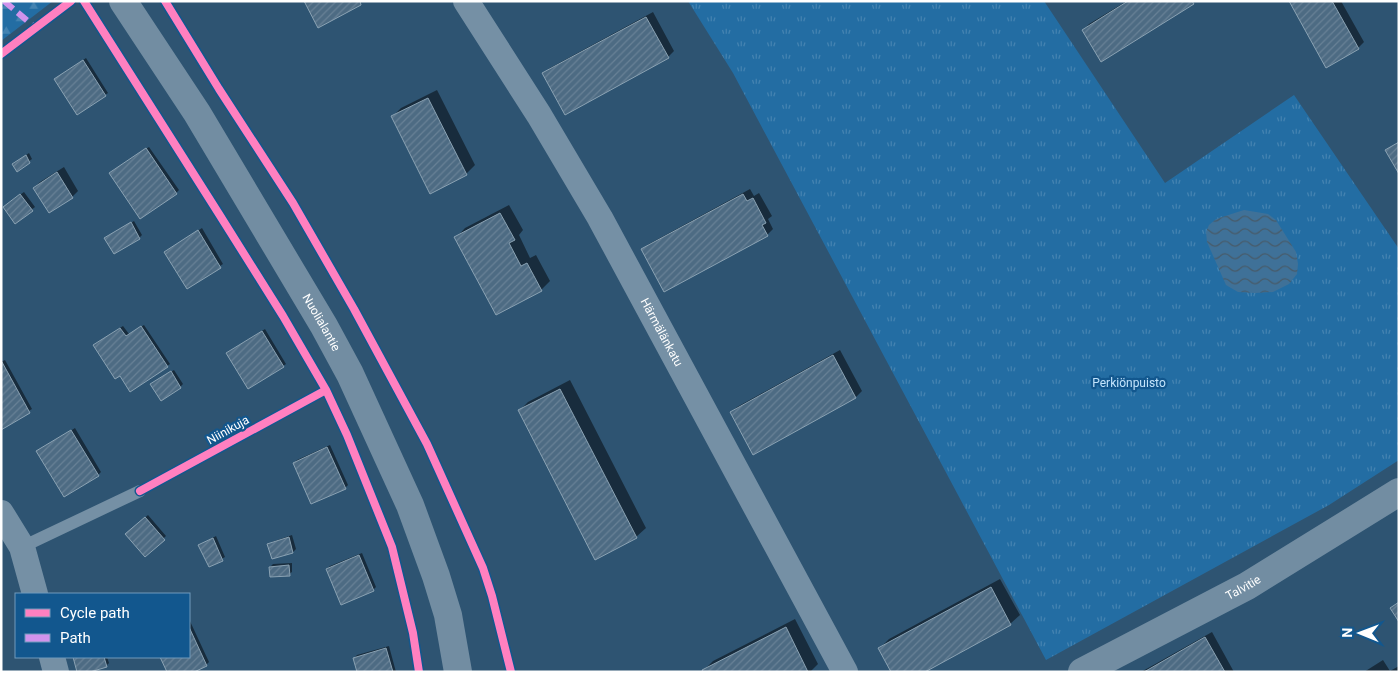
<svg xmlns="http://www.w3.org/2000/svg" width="1400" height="673" font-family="Roboto,sans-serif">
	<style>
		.forest { fill: url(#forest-firs) }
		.park { fill: url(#park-tufts) }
		.water { fill: url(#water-waves) }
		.shadow { fill: #0007 }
		.building { fill: url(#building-hatch); stroke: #8aa2b3 }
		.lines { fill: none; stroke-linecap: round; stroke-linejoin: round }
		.lane { stroke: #7590a5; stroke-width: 12 }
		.street { stroke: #7590a5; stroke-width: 26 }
		.secondary { stroke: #728da2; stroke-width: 28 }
		.quiet { stroke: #d193ec; stroke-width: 6; stroke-dasharray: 12 6; stroke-linecap: butt }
		.cycleway-casing { stroke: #12578e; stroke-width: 11 }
		.cycleway { stroke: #ff80c0; stroke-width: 8 }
		.labels { text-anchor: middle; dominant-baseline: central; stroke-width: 4.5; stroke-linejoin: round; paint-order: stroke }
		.street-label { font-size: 12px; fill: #fff; stroke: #12578e }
		.park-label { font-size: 12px; fill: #c3e4fc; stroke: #12578e }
	</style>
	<defs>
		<pattern id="forest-firs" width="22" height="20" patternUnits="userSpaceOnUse" patternTransform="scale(1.25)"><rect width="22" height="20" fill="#236da3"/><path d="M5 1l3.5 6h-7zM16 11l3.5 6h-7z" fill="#4483b1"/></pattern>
		<pattern id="park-tufts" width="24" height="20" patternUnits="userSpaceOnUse" patternTransform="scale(1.25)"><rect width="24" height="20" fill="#236da3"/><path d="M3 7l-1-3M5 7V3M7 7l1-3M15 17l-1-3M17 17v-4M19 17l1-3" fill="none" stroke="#4483b1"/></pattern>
		<pattern id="water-waves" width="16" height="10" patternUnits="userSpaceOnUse" patternTransform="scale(1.25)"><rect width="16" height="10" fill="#3f7198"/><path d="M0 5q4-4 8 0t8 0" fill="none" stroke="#475b6a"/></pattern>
		<pattern id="building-hatch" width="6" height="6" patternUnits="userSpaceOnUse" patternTransform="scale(1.25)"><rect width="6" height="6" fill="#4d6b83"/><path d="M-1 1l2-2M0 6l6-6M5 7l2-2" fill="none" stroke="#688196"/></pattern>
	</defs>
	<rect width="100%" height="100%" fill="#2e5472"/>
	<path class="forest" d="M1 1H53L1 41Z"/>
	<path class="park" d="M688 1H1044L1165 183 1294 95 1399 249V460L1329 505 1046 660 733 73Z"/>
	<path class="water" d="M1244 210 1268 214 1276 220 1296 252 1298 264 1297 274 1289 284 1273 292 1255 293 1238 292 1226 285 1207 242 1206 232 1209 225 1216 219Z"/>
	<path class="shadow" d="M1127 1H1195L1083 31 1089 24Z
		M1290 1H1341L1364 42 1358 48Z
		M653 12 674 51 668 57 544 74 550 68Z
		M86 58 108 93 105 95 56 79Z
		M437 90 475 165 466 174 392 117 401 108Z
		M149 147 179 190 176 193 114 170Z
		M29 153 32 159 17 170 14 164Z
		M64 167 78 191 72 197 34 188 40 182Z
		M750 189 754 196 759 193 772 216 768 219 773 229 767 235 643 250 649 244Z
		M24 192 35 207 15 222 7 204Z
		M509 205 523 230 519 235 530 258 536 255 550 281 541 290 456 238 465 228Z
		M134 221 142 235 139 238H106Z
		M202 228 223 264 187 287 165 252Z
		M144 325 170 364 167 366 120 374 97 343 123 326 129 334Z
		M265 329 286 364 283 366 231 351Z
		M840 350 862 391 856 397 754 453 731 413 737 407Z
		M5 360 32 409 1 428V362Z
		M174 370 183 384 180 387 155 381Z
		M570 380 646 528 636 537 595 558 519 411 528 402Z
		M75 428 101 472 98 475 41 449Z
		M330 445 348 485 345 488 294 463 297 460Z
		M148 515 166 536 145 556 127 534Z
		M292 535 296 549 293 552 273 557 269 545 272 542Z
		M216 536 225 557 209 566 200 545Z
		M362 553 376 587 373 590 327 569 330 566Z
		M292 563V572L289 574 270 567 273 564Z
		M1000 579 1020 615 1010 624 880 648 889 639Z
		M189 619 209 662 206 665 168 672 161 657H189Z
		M795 619 818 664 810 672H704V670L713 661Z
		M1212 632 1234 672H1141Z
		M389 646 396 672H358L354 658 357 655Z
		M75 657H107L109 663 106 666 79 672Z
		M1383 660 1390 671 1399 666V672H1364Z"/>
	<path class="building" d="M304 1H360L361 5 318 28Z
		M1128 1H1192L1194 4 1101 62 1082 30Z
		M1289 1H1332L1359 49 1326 68Z
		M646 17 669 58 565 115 542 73Z
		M83 60 106 96 77 115 54 79Z
		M428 98 467 175 430 194 391 116Z
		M1399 142V174L1385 150Z
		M146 148 177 194 140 219 109 173Z
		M26 155 30 163 17 172 12 164Z
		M57 172 73 198 49 213 33 188Z
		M20 194 33 211 15 224 3 207Z
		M743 194 747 201 753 198 766 223 762 225 768 236 664 292 641 249Z
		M500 213 515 240 509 243 521 266 527 263 542 291 496 315 454 237Z
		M131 222 140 239 114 254 104 238Z
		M198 230 221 268 187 289 164 252Z
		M141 326 168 367 130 392 120 376 115 379 93 345 120 328 126 336Z
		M262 331 284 367 248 389 226 353Z
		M833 355 856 398 753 455 730 412Z
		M2 362 30 413 1 430V363Z
		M171 371 181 388 161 401 150 384Z
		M560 389 637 538 595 560 518 410Z
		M71 430 99 476 64 497 36 451Z
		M327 447 346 489 311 504 293 463Z
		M145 517 165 540 145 557 125 534Z
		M289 537 293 553 272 559 267 544Z
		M213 538 223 561 209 567 198 545Z
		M359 555 374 591 341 605 326 569Z
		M289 565 290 576 270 577 269 567Z
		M991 587 1011 625 925 672H891L878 648Z
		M1399 602V622L1390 608Z
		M189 627 207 666 194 672H167L160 657H189Z
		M786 627 808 672H703L702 670Z
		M1205 637 1225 672H1144Z
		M386 648 393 672H357L353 658Z
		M73 657H104L107 667 90 672H77Z"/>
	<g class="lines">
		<path class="lane" d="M22 547 140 491"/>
		<g class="street">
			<path id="s1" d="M466 1 539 115 600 218 845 672"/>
			<path d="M1 513 22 547 35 594"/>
			<path d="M52 657 56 672"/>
		</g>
		<g class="secondary">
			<path id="s2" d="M123 1 197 113 324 326 350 374 410 505 436 576 448 615 458 672"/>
			<path id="s3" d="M1082 672 1247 586 1399 492"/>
		</g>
		<path class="quiet" d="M4 1 36 28"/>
		<defs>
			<path id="cycleway" d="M84 1 219 214 283 316 326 390 347 435 392 547 413 633 419 672
				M165 1 219 89 293 203 354 309 427 444 483 568 492 596 511 672
				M1 54 71 1
				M140 491 326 390"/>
		</defs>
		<use href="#cycleway" class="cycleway-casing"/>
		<use href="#cycleway" class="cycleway"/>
	</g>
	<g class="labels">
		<g class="street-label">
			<text stroke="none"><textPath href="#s2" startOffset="378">Nuolialantie</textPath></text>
			<text stroke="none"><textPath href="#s1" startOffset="385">Härmälänkatu</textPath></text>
			<text transform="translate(228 430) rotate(-29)">Niinikuja</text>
			<text stroke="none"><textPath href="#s3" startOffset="182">Talvitie</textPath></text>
		</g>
		<g class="park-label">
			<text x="1129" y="383">Perkiönpuisto</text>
		</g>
	</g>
	<rect width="1400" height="673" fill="none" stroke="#ffffff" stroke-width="5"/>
	<rect x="15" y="593" width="175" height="65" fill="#12578e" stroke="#719abb"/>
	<rect x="25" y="609" width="25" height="8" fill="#ff80c0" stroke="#719abb"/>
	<text x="60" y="618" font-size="15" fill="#ffffff">Cycle path</text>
	<rect x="25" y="634" width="25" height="8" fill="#d193ec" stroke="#719abb"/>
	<text x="60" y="643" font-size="15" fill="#ffffff">Path</text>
	<g transform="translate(1360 633) rotate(271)" stroke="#12578e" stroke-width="4" paint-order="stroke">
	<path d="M0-4L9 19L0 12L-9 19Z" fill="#ffffff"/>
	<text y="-8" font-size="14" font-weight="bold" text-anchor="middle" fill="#ffffff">N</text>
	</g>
</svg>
